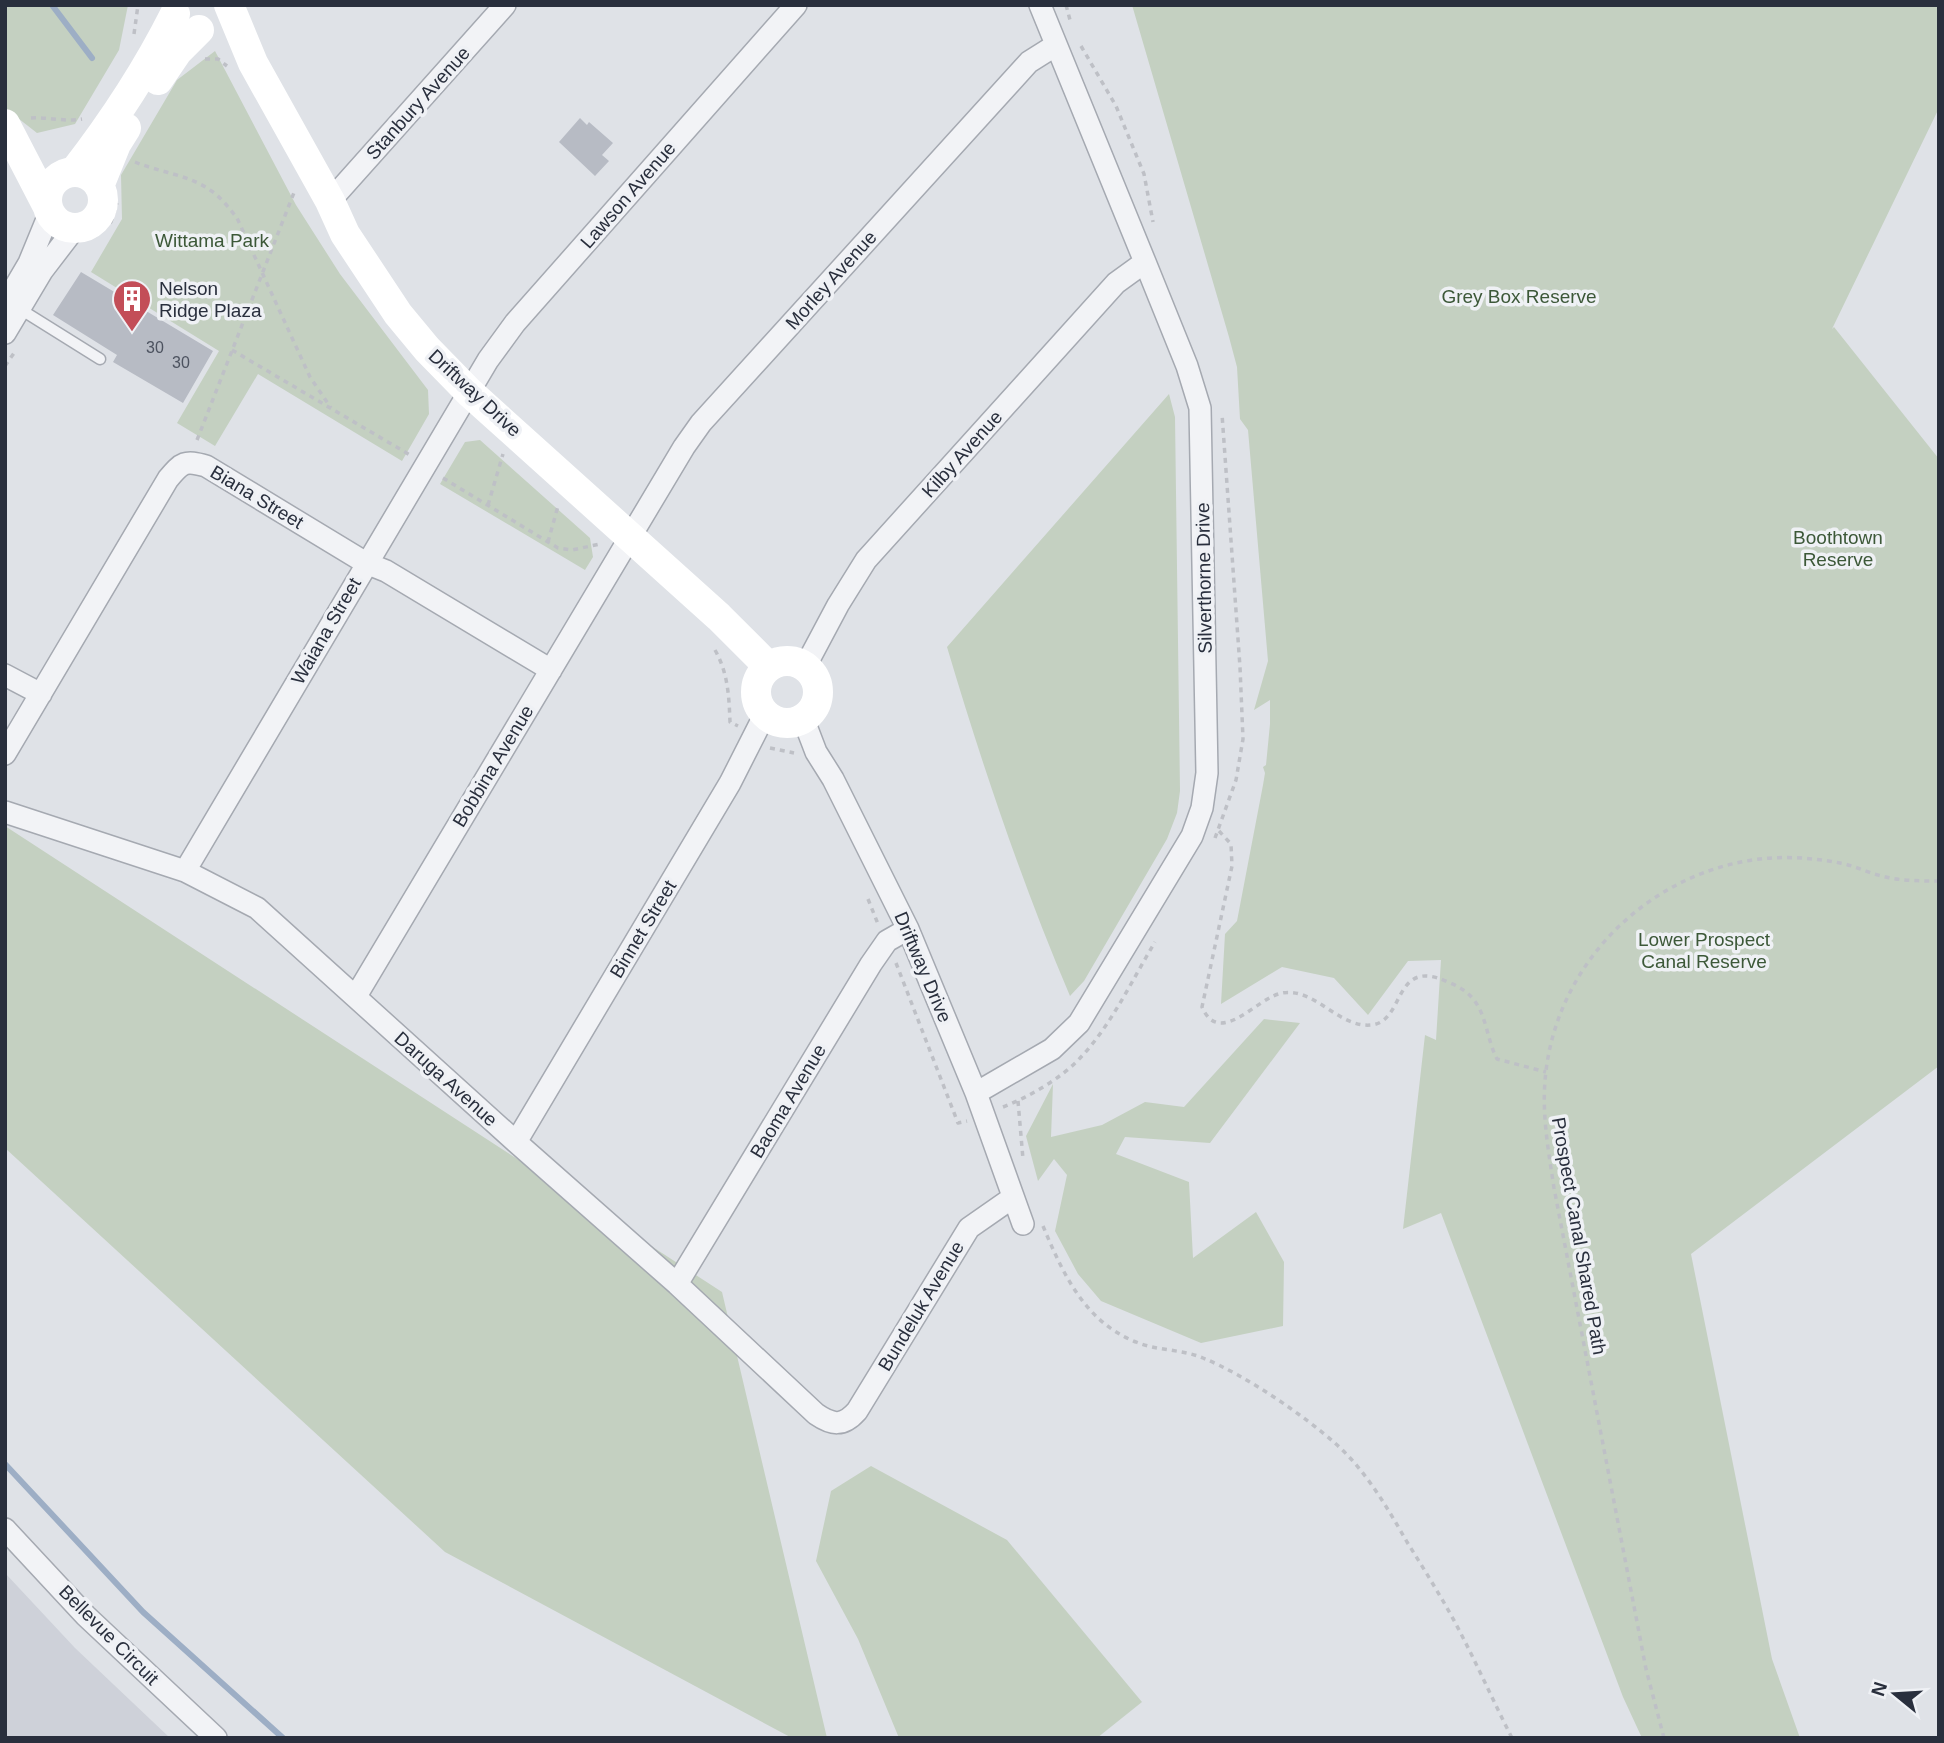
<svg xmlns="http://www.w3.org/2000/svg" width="1944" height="1743" font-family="Arial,sans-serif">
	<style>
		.built { fill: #ced1d9 }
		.green { fill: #c4d0c1 }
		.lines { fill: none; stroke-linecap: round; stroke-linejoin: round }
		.stream { stroke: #9daec5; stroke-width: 6 }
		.building { fill: #b7bbc4 }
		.lane-casing { stroke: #a5a9b1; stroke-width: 13 }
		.street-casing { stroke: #a5a9b1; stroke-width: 24 }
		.path { stroke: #bec0c6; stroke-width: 3.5; stroke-dasharray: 5 5; stroke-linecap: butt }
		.lane { stroke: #f2f3f6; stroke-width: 10 }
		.street { stroke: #f2f3f6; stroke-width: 21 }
		.secondary { stroke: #fff; stroke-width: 30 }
		.labels { text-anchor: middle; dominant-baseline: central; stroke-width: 7; stroke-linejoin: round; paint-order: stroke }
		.number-label { font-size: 16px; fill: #4c525f }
		.street-label { font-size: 19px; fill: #292f3d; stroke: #eff1f5 }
		.park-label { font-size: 19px; fill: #3c5838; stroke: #eff1f5 }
		.poi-label { font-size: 19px; fill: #292f3d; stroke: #eff1f5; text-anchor: start }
	</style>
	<rect width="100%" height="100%" fill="#dfe2e7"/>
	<path class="built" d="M5 1573 75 1648 170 1738H5Z"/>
	<path class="green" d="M5 5H128L119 50 75 124 37 133 5 108Z
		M1132 5H1939V108L1832 329 1834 327 1939 459V1066L1691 1254 1772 1659 1800 1738H1642L1623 1697 1441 1213 1403 1229 1425 1035 1436 1040 1441 960 1408 961 1368 1015 1334 978 1282 967 1221 1004 1225 934 1237 921 1263 785 1265 773 1263 767 1266 765 1270 724V700L1254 710 1268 661 1248 430 1240 419 1237 367 1229 337Z
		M215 51 296 205 340 274 428 390 429 414 402 461 258 374 215 446 177 423 219 351 91 272 122 219 121 175 177 80Z
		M1169 394 1175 417 1180 791 1177 813 1167 839 1084 981 1070 996C1022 883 982 765 947 647Z
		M480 440 590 538 593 557 585 570 440 484 465 442Z
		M5 826 722 1292 827 1738H792L445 1552 5 1148Z
		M1264 1019 1300 1023 1210 1143 1125 1137 1116 1154 1189 1182 1193 1258 1256 1212 1284 1262 1283 1326 1201 1343 1101 1301 1078 1274 1055 1231 1067 1175 1054 1159 1038 1181 1026 1136 1053 1084 1051 1137 1102 1125 1145 1102 1184 1107Z
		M871 1466 1007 1540 1142 1702 1097 1738H899L858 1639 816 1561 831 1491Z"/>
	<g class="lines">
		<path class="stream" d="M52 5 92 58
			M5 1464 143 1612 283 1738"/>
	</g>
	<path class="building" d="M580 118 587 125 589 122 613 143 602 155 609 161 595 176 559 142Z
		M81 272 213 351 183 403 113 362 117 355 53 315Z"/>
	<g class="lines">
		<defs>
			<path id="lane" d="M20 309 100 359"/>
			<path id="street" d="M330 201 505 5
				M5 304 29 263 50 212
				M5 333 42 271 75 228
				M805 667 838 605 866 560 1116 283 1145 262
				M5 675 41 694
				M803 718 816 752 833 779 908 929 976 1093 1023 1224
				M5 754 168 479C182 462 185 460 206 466L366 563 386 571 551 670
				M5 812 185 871 257 908 516 1142 677 1284 816 1414C832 1425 843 1427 857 1411L969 1228 1012 1198
				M185 871 488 360 515 323 796 5
				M356 996 684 447 701 423 1029 62 1056 45
				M976 1093 1052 1049 1079 1023 1192 836 1202 808 1207 773 1200 408 1187 366 1145 262 1040 5
				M516 1142 730 783 765 714
				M677 1284 871 964 887 941 908 929
				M5 1529 86 1616 216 1738"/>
		</defs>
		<use href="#lane" class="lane-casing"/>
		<use href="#street" class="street-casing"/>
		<path class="path" d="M1066 5 1070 20
			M134 34 138 5
			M1081 46 1116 106 1144 174 1153 222
			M205 59H218L227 66
			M31 118C48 117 65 122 82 119
			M135 162C159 172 189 175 210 190 221 197 229 208 237 218L310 377 331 408
			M95 236 111 222 117 203
			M232 350 410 455
			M5 366 14 353
			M197 440 295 190
			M443 478 558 548 572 550 600 544
			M488 505 503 454
			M548 542 558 506
			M715 650C728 673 729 696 730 722L738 726
			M770 748 794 753
			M1219 831 1231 844 1232 866 1202 1007C1220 1048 1256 998 1282 993 1315 987 1338 1028 1371 1025 1406 1022 1392 956 1448 982 1458 986 1467 991 1474 1000 1487 1017 1487 1040 1497 1059L1546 1072
			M1215 838 1236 780 1243 739 1240 667 1222 414
			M868 899 878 924
			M896 963 958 1123 967 1121
			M1018 1101 1023 1159
			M1003 1107C1029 1097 1062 1078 1081 1057 1112 1024 1132 980 1155 942
			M1043 1226C1063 1274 1085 1322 1136 1342 1157 1351 1182 1349 1203 1358 1245 1375 1302 1414 1336 1444 1366 1471 1387 1507 1407 1542 1422 1566 1437 1590 1451 1615 1473 1655 1491 1697 1512 1738
			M1664 1738 1646 1669 1554 1188C1548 1148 1541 1111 1546 1071 1559 961 1650 872 1760 859 1786 856 1814 858 1840 863 1856 866 1870 874 1886 877 1903 881 1921 881 1939 881"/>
		<use href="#lane" class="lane"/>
		<use href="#street" class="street"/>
		<path class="secondary" d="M229 5 253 63 330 201 345 234 398 314 427 349 469 392 719 617 768 666
			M158 80 177 52 199 30
			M5 124 48 207
			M74 172C112 123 147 70 175 14
			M47 200a28 28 0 1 1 56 0a28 28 0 1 1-56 0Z
			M99 186 116 144 126 128
			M756 692a31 31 0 1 1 62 0a31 31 0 1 1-62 0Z"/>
	</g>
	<defs>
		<symbol id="building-pin" viewBox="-11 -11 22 30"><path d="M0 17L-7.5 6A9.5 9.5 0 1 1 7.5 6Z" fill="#c34e58" stroke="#eff1f5"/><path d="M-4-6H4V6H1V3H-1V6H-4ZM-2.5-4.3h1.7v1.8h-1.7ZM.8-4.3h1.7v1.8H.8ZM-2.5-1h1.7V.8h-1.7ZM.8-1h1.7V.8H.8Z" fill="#fff"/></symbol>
	</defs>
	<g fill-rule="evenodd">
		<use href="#building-pin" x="110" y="277" width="44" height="60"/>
	</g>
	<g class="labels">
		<g class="number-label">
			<text x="155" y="347">30</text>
			<text x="181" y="362">30</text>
		</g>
		<g class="street-label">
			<text transform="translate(418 103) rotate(-48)">Stanbury Avenue</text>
			<text transform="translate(628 195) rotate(-49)">Lawson Avenue</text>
			<text transform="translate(831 280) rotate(-48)">Morley Avenue</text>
			<text transform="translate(475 393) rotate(43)">Driftway Drive</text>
			<text transform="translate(962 454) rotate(-48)">Kilby Avenue</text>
			<text transform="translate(257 497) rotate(31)">Biana Street</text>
			<text transform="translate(1204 578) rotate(-91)">Silverthorne Drive</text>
			<text transform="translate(326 631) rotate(-60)">Waiana Street</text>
			<text transform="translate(493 766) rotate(-59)">Bobbina Avenue</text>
			<text transform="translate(643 929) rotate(-59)">Binnet Street</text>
			<text transform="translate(923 967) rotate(67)">Driftway Drive</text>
			<text transform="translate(446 1079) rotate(42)">Daruga Avenue</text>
			<text transform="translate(788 1101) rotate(-59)">Baoma Avenue</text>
			<text transform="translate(1579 1236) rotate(80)">Prospect Canal Shared Path</text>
			<text transform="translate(921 1306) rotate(-59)">Bundeluk Avenue</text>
			<text transform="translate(109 1635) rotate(45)">Bellevue Circuit</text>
		</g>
		<g class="park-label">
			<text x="212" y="240">Wittama Park</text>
			<text x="1519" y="296">Grey Box Reserve</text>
			<text x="1838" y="537">Boothtown<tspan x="1838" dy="22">Reserve</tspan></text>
			<text x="1704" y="939">Lower Prospect<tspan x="1704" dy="22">Canal Reserve</tspan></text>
		</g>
		<g class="poi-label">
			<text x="159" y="288">Nelson<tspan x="159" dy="22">Ridge Plaza</tspan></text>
		</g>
	</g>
	<rect width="1944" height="1743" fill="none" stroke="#292f3d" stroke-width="14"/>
	<g transform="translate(1895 1694) rotate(288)" stroke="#eff1f5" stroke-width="5" paint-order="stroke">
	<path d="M0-5L12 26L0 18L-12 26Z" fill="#292f3d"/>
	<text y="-10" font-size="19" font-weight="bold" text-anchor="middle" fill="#292f3d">N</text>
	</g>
</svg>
